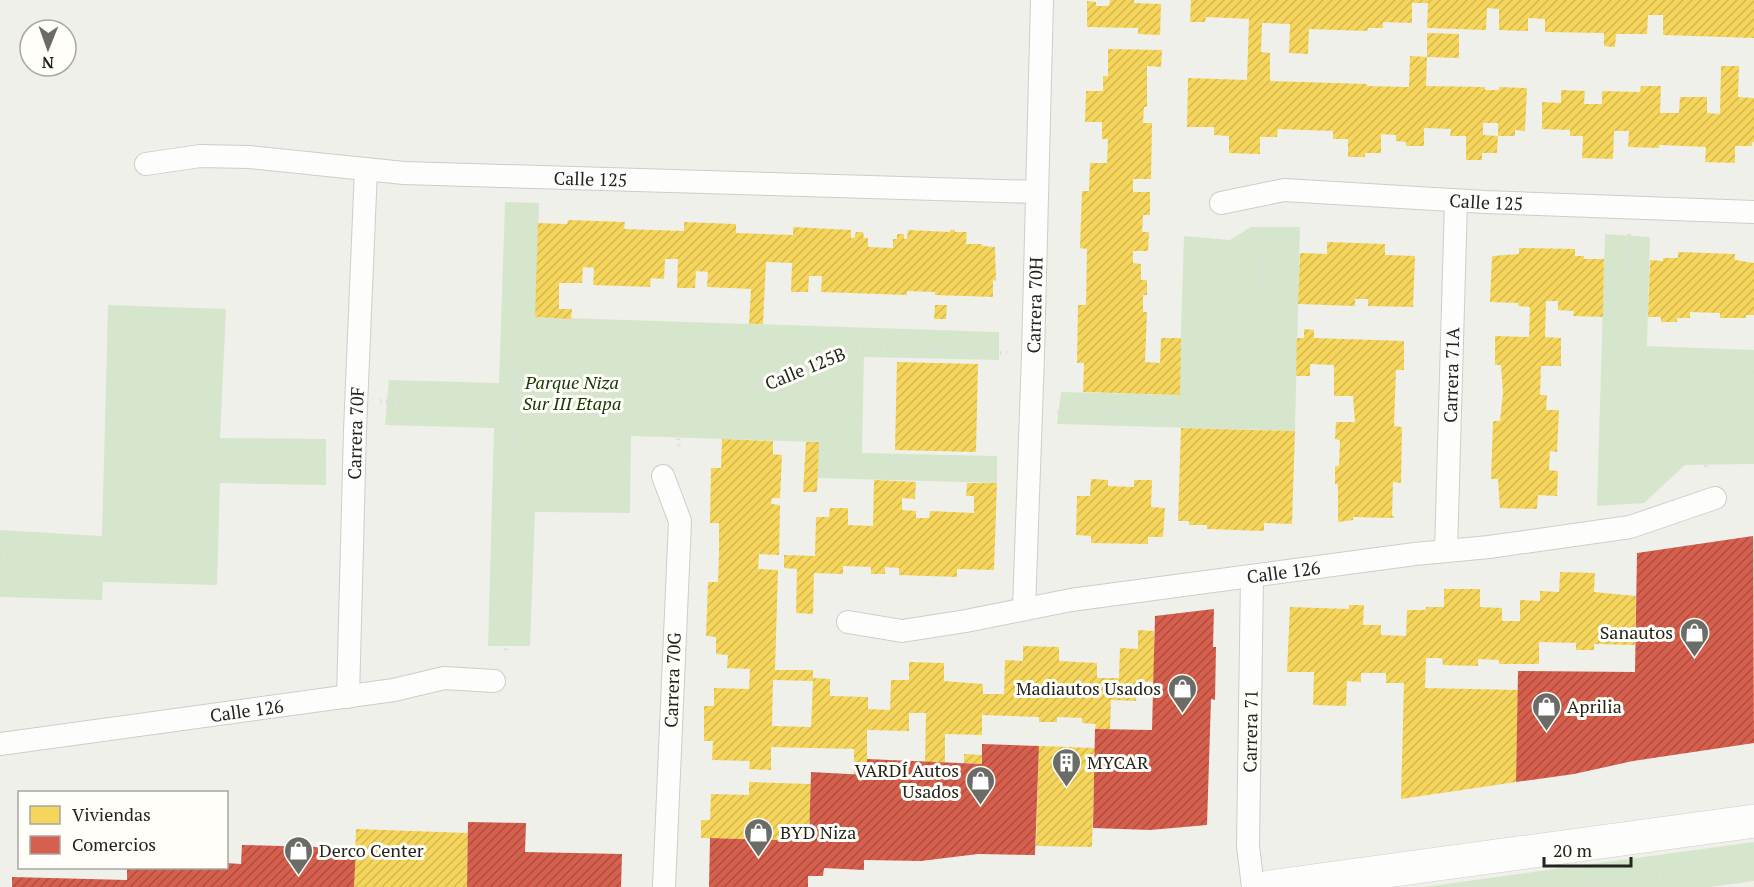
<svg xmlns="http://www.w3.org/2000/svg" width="1754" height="887" font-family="'PT Serif',serif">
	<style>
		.green { fill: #d6e6cc }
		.homes { fill: url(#homes-hatch); fill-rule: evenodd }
		.shops { fill: url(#shops-hatch) }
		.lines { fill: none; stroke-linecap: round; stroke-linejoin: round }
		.street-casing { stroke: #cdcdc9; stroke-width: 24 }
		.primary-casing { stroke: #cdcdc9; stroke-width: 34 }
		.path { stroke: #dcdcdb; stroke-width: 4; stroke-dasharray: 1.5 4.5; stroke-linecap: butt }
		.street { stroke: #fdfdfc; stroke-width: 22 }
		.primary { stroke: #fdfdfc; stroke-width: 33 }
		.labels { text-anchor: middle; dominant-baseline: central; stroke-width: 6; stroke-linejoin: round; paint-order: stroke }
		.street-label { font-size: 18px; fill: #232320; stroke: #fffef8 }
		.park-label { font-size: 18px; font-style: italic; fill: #183602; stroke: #fffef8 }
		.poi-label { font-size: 18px; fill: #232320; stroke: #fffef8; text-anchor: start }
	</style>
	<defs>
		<pattern id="homes-hatch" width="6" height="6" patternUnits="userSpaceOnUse" patternTransform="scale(1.5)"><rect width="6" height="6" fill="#f6d55c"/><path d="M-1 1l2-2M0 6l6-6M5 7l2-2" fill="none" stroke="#d3b750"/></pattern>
		<pattern id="shops-hatch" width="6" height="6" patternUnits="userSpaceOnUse" patternTransform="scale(1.5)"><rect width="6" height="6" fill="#d6604d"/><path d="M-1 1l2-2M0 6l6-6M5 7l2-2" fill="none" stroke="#ad4f40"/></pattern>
	</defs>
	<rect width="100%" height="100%" fill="#f0f0eb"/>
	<path class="green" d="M505 202 539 203 536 317 999 332V360L864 357 862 453 997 456V483L817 478 818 442 631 436 630 513 535 512 530 646H488L494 428 385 425 389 380 499 383Z
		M1251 227H1300L1295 431 1057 424 1061 392 1179 395 1184 236 1230 240Z
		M1605 234 1650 237 1647 346 1754 350V464L1685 465 1644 503 1597 506Z
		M108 305 226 309 220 438 326 439V485L220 483 217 585 103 582 102 600 0 597V530L102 536Z
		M1754 842V881L1710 887H1424Z"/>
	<path class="homes" d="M1110 0H1134V3L1161 4 1160 35 1138 34V28L1087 27V1L1096 2V6H1109Z
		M1191 0H1754V38L1663 35V15H1648L1647 34H1616L1615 47 1604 46V33L1545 32V19L1528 18V31L1499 30V9L1487 8 1486 30 1427 28 1428 3H1412V23L1383 22V28H1368V31L1309 29 1308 54 1289 53 1290 24 1262 23 1261 52 1270 53V81L1367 84V86L1409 87 1410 56 1427 57 1426 86 1485 87V90H1499V87L1527 88 1525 131 1515 130V136H1498V123H1483V135L1498 136 1497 153H1482V160H1466V136H1450L1451 129 1424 128V146H1406V142L1396 141V135L1381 134V153H1365V157H1348V139H1333V131L1278 129 1277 137H1260V154L1229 153V136L1214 135V127H1187L1188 78 1247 80 1249 19 1206 17 1205 22H1190Z
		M1427 33 1459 34V58L1427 57Z
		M1108 49 1162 50 1161 67 1147 66V107H1144L1143 123H1152L1151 179H1133V192H1150V215H1143L1142 232H1149L1148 251H1133V263L1141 264V280H1147V295H1143V312H1147L1145 362 1160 363 1161 338H1181L1180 395 1083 392 1084 363H1077L1078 305H1086L1087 249 1080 248 1082 191H1089L1090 163H1107L1108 139H1102V122H1085L1086 91H1103V76H1108Z
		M1721 66H1739L1738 97 1754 98V142H1752V146H1735V163L1705 162 1706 147 1659 145V148L1628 147 1629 131H1614L1613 159 1582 158 1583 136H1570V130L1542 129V102L1561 103V90L1585 91 1584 104H1602V91L1640 92 1641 86H1661L1660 113H1679L1680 97H1707V113L1720 114Z
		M568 220 625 222 624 229 684 231V222L736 224V233L793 235V227L851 230V238H854L856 232H863L864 238H868V247L893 248V239H897V234H904V239H907L908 230 950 232V230H955V232H967L966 244H982V246L995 247 996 281 993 280V297L935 295V292L907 291V295L821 292 822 276H809L808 292H791L792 263 766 262 763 324H749L751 289 707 287 708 272 696 271 695 288H677L678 259H665L664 279 651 278 650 287 593 285 594 268 583 267 582 283H559V309H572L571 319 535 317 538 223 567 224Z
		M1327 242 1385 244V255L1415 256 1413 307 1368 306V299H1355V306L1298 304 1300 253 1327 254Z
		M1519 248 1575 249V256H1584V259H1604L1603 317 1573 316 1574 311 1558 310V301H1546L1545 337 1561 338V366H1541L1540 395H1547L1546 410H1559L1557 452 1550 451 1549 470 1558 471 1557 496 1538 495 1537 509 1500 508 1498 479H1491L1493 421H1500L1503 393 1501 365H1495V336L1529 337 1530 307 1518 306V303L1490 302 1492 256 1519 254Z
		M1678 252 1735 254V260L1754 263V315H1746V318H1720V313L1690 312V318H1677V322H1661V317H1648L1650 260 1663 261V258H1678Z
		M935 305H947L946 319H934Z
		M1304 329 1314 330V338L1404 341V370H1396L1394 426 1402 427 1401 483 1393 482 1392 516H1394V518L1353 517V520L1338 522V484H1335V466H1339L1340 440 1335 439 1336 422H1355L1353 396H1334V365L1310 364V376H1296L1297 338H1304Z
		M897 362 978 364 976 452 895 450Z
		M1181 428 1295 431 1292 524 1264 523V531L1207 529V525H1189V521H1178Z
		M722 439 773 441V454L782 455 780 498H772L771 504 780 505 779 555 759 554 758 569 778 570 775 670H813V678L830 679V696L868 697V709L890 710 891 680H909V662L944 663V681L983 684V694H1004L1005 660 1023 661V646L1059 647V661L1097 663V678H1119L1120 648 1138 649V630L1154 631V682L1137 681 1136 701 1111 700 1110 730 1095 729 1096 724 1082 723V718L1057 717V722H1039V717L982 715V735L945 734V763L925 762 926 713H909V731L867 730V775L854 774V749L771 747V770L749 769 750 761 712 760 713 741H704V706H714V688L749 689 750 669 727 668 728 655 716 654V637L706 636 708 582H718L719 553V523H710L711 468H721ZM773 680 813 681 811 727 772 726Z
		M806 442H819L817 492H803Z
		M1091 479 1108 480V486L1134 487V480H1152L1151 507 1165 508 1163 537H1148V544L1091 543V536L1076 535 1077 496H1090Z
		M874 480 916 482 915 499 902 498V510L916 511V518H929L930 511 974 513V496H966L967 483H997L994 570 957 569V577L899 575V568L885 567V574H871V567L843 566V574L814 573 813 614 796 613 797 569 784 568V555L815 556 816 517H829L830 508H848V525L873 526Z
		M1560 572 1595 573 1594 592 1636 596 1635 645 1594 644V650H1576V643L1539 642V664H1499V660L1478 659V666L1443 665 1442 658H1426L1425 688 1518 690 1516 782 1401 799 1404 683H1386V673H1361V682L1347 681 1346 706 1313 705 1314 672H1287L1290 607 1349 609V605H1364L1363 625H1381V635L1406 636 1407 610H1426V607H1444V589H1480V607L1502 608V621H1520V600L1540 601V591L1559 592Z
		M1039 746 1095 748 1092 847 1036 846Z
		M964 754 982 755V764L964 763Z
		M749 782 811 784 809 841 701 838V820H710L711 794 749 795Z
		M356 829 468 833 467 887H354Z"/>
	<path class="shops" d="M1753 536 1754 743 1633 761 1574 774 1516 782 1518 671 1635 672 1637 553Z
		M1214 609 1213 647H1216L1215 700 1211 699 1207 825 1150 830 1093 828 1095 729 1152 730 1155 616Z
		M982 744 1039 746 1035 855 978 854 921 861 864 860V870L824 868 823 876H808V887H709L710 838 809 841 811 772 867 775V759L982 764Z
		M468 822 526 823 525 852 622 854 621 887H467Z
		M242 845 356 848 354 887H12V877L127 880V868H226V863L241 864Z"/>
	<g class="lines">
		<defs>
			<g id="street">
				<path id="s1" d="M146 164 200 156 249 157 404 173 1037 192"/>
				<path id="s2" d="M1221 203 1284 190 1485 202 1754 212"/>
				<path d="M663 476 680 521 664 887"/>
				<path id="s3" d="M1446 551 1456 201"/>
				<path d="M1252 576 1248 846 1253 887"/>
				<path id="s4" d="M1024 609 1033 355 1042 0"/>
				<path id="s5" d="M848 622 902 631 966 621 1071 600 1415 554 1489 547 1630 527 1715 498"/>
				<path id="s6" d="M348 697 355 431 366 169"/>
				<path id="s7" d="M0 744 394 690 444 678 494 681"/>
			</g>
			<path id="primary" d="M1269 887 1754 821"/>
		</defs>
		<use href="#street" class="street-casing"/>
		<use href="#primary" class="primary-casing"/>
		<path class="path" d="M1629 234V281L1625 366 1723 373
			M380 401 595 415 676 409
			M1057 412 1170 416 1208 413 1244 330 1261 295 1262 262 1246 227
			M679 446 676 409 763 385 856 347 1007 353
			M1706 467 1707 424 1723 373H1754
			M0 554 79 556 129 537 168 487 214 471 281 472 312 451 328 450
			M506 650 505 585 517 411V272L521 203
			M1585 887 1754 863"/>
		<use href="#street" class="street"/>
		<use href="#primary" class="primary"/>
	</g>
	<defs>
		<symbol id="shop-pin" viewBox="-11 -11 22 30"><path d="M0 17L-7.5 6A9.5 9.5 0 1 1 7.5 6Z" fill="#6b6b67" stroke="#fffef8"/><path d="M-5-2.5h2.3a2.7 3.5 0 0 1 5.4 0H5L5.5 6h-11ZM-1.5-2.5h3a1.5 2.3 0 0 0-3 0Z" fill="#fff"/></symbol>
		<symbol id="building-pin" viewBox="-11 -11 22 30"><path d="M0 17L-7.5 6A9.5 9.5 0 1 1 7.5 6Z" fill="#6b6b67" stroke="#fffef8"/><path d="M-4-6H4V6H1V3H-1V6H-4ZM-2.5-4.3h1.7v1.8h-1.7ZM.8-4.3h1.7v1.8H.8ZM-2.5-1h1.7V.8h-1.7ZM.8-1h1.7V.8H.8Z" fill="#fff"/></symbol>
	</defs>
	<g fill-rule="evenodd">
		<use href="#shop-pin" x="1678" y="616" width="33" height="45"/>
		<use href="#shop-pin" x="1166" y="672" width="33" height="45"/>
		<use href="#shop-pin" x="1530" y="690" width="33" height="45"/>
		<use href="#building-pin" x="1050" y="746" width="33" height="45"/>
		<use href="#shop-pin" x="964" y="764" width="33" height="45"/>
		<use href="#shop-pin" x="742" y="816" width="33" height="45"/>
		<use href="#shop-pin" x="282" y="834" width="33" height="45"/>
	</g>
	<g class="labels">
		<g class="street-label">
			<text stroke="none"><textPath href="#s1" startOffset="446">Calle 125</textPath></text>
			<text stroke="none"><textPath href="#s2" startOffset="267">Calle 125</textPath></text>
			<text stroke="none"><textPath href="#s4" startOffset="304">Carrera 70H</textPath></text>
			<text transform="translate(805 368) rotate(-22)">Calle 125B</text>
			<text stroke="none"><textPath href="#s3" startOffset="176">Carrera 71A</textPath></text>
			<text stroke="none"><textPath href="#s6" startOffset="264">Carrera 70F</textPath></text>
			<text stroke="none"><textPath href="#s5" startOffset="441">Calle 126</textPath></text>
			<text transform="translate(672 680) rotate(-88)">Carrera 70G</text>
			<text stroke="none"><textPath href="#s7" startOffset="249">Calle 126</textPath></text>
			<text transform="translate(1250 731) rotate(-89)">Carrera 71</text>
		</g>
		<g class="park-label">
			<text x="572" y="382">Parque Niza<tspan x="572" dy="21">Sur III Etapa</tspan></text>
		</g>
		<g class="poi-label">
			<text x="1673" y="632" text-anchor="end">Sanautos</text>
			<text x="1161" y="688" text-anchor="end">Madiautos Usados</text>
			<text x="1567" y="706">Aprilia</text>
			<text x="1087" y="762">MYCAR</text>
			<text x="959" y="770" text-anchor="end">VARDÍ Autos<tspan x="959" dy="21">Usados</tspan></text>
			<text x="780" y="832">BYD Niza</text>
			<text x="319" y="850">Derco Center</text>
		</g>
	</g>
	<rect x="18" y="791" width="210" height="78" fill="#fffef8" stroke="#a7a6a2" stroke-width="1.5"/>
	<rect x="30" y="806" width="30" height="18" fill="#f6d55c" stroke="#a7a6a2" stroke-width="1.5"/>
	<text x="72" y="821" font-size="18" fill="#232320">Viviendas</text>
	<rect x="30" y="836" width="30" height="18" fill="#d6604d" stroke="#a7a6a2" stroke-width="1.5"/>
	<text x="72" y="851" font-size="18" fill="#232320">Comercios</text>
	<g transform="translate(48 48) rotate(181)"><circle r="28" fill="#fffef8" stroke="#a7a6a2" stroke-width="1.5"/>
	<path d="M0-4.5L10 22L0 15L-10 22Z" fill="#6b6b67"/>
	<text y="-9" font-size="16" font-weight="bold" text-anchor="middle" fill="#232320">N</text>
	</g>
	<path d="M1544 857v9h87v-9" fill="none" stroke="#232320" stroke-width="3"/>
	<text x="1553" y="857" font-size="18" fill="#232320" stroke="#fffef8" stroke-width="4.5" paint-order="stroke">20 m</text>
</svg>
